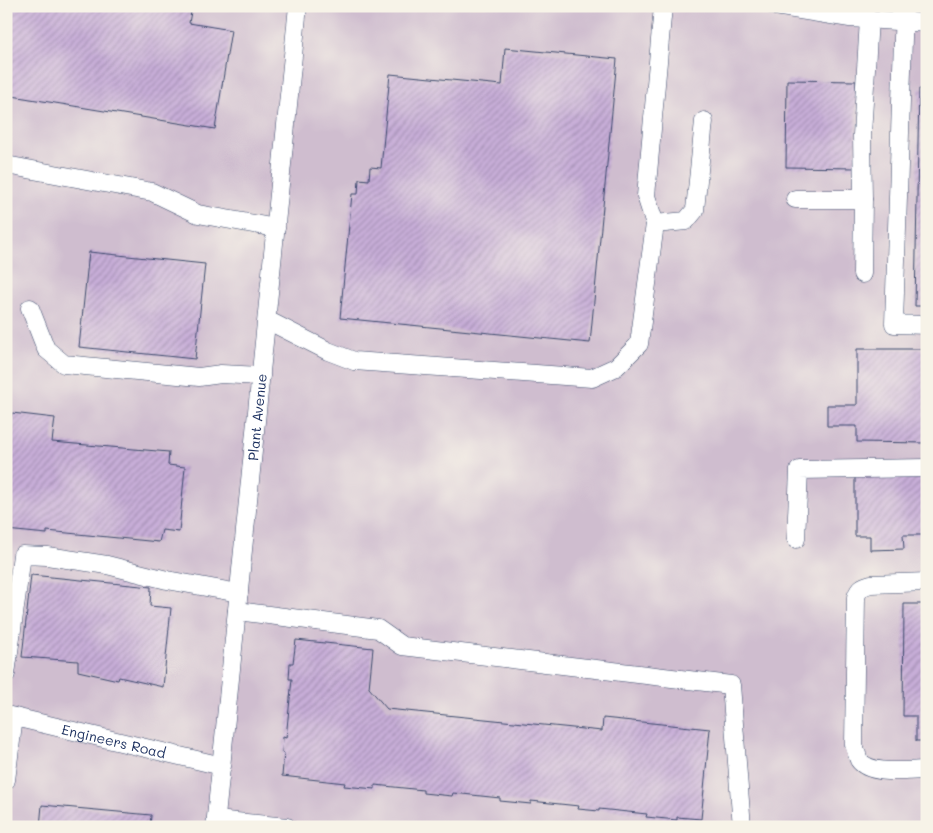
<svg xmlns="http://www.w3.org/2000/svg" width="933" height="833" font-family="Mali,sans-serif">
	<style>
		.industrial { fill: #cfbdcf }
		.building { fill: url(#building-hatch) }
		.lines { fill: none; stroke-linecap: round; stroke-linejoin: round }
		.minor-casing { stroke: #3b496c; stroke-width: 19 }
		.minor { stroke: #fff; stroke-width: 18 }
		.labels { text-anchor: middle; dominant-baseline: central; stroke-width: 5; stroke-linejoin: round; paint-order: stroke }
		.street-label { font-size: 14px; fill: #1b2f5e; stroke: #f7f3e8 }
	</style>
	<defs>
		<pattern id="building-hatch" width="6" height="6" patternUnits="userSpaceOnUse" patternTransform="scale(1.25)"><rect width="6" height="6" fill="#c8aed8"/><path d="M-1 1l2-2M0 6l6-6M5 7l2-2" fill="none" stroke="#a28eb2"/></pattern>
	</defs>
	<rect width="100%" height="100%" fill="#f7f3e8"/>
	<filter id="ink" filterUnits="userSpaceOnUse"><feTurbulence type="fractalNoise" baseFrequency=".02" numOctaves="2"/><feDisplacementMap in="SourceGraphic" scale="10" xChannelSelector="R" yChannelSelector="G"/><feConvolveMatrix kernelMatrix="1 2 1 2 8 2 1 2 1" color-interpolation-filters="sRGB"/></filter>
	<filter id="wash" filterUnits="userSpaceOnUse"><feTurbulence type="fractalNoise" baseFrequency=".0096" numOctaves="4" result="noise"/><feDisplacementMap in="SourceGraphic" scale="20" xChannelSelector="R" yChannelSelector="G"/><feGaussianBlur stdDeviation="1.12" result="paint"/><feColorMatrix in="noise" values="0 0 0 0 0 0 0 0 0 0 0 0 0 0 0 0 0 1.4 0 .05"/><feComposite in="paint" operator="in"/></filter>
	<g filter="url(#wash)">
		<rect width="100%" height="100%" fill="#f2dbbc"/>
		<path class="industrial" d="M6 6H927V827H6Z"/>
		<g id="blocks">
			<path class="building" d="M6 6H192L189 23 231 30 215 129 6 95Z
				M505 48 617 59 590 343 340 318 352 194H358L359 179 369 180 370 167 381 168 390 74 502 85Z
				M787 80 856 81 855 168 786 167Z
				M919 89H927V306H915Z
				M89 252 205 264 195 359 79 347Z
				M857 349H927V443L857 442V426H827V405H857Z
				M12 413 55 418 52 442 169 452 168 465 185 467 179 532 162 530 159 542 47 531V534L6 530V432Z
				M855 475H927V535H903L904 549 870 550V536H855Z
				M31 575 151 587 150 606 171 608 163 687 119 677 118 680 78 671V661L22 657Z
				M904 604H927V741H916V716H903Z
				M296 640 373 648 369 688 387 709 602 731 603 718 710 729 701 819 677 817V820L646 817 647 814 599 809V811L578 809 579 806 531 801V804L500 801V798L453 793 452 796 423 793V790L375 785V789L344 786 345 783 282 776 284 753 282 752 283 737 286 738 292 679H289L290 663H293Z
				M42 805 151 815 150 827H40Z"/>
		</g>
	</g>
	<g filter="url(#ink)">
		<use href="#blocks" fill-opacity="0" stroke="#3b496c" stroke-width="1"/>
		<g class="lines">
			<defs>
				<g id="minor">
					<path d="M775 6 850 18 927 23"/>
					<path d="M904 6 894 324 927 325"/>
					<path d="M6 165 152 192 198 214 276 228"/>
					<path d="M795 199H863L862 135 869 19"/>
					<path d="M655 224 686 221 695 210 704 121"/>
					<path d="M862 274 863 199"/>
					<path d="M30 308 46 349 64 364 199 377 221 374 261 376"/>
					<path d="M267 320 328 351 354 361 592 378 616 367 639 344 655 224 646 196 663 6"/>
					<path d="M796 539 799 470 927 468"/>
					<path d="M927 582 871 584C863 586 859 588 856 597L854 745C856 749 857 756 859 760 870 776 909 770 927 770"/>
					<path d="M237 611 378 629 402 646 731 685 742 827"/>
					<path d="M6 674 22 555 47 556 107 565 167 580 239 593"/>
					<path id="s1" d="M6 715 222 766"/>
					<path d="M6 780 14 717"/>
					<path d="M216 820 287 827"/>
					<path id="s2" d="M215 827 298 6"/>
				</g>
			</defs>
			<use href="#minor" class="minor-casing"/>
			<use href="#minor" class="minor"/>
		</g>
	</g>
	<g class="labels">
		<g class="street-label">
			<text stroke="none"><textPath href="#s2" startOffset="412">Plant Avenue</textPath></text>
			<text stroke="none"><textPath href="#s1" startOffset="111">Engineers Road</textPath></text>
		</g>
	</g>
	<rect width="933" height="833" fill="none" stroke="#f7f3e8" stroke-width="25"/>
</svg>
